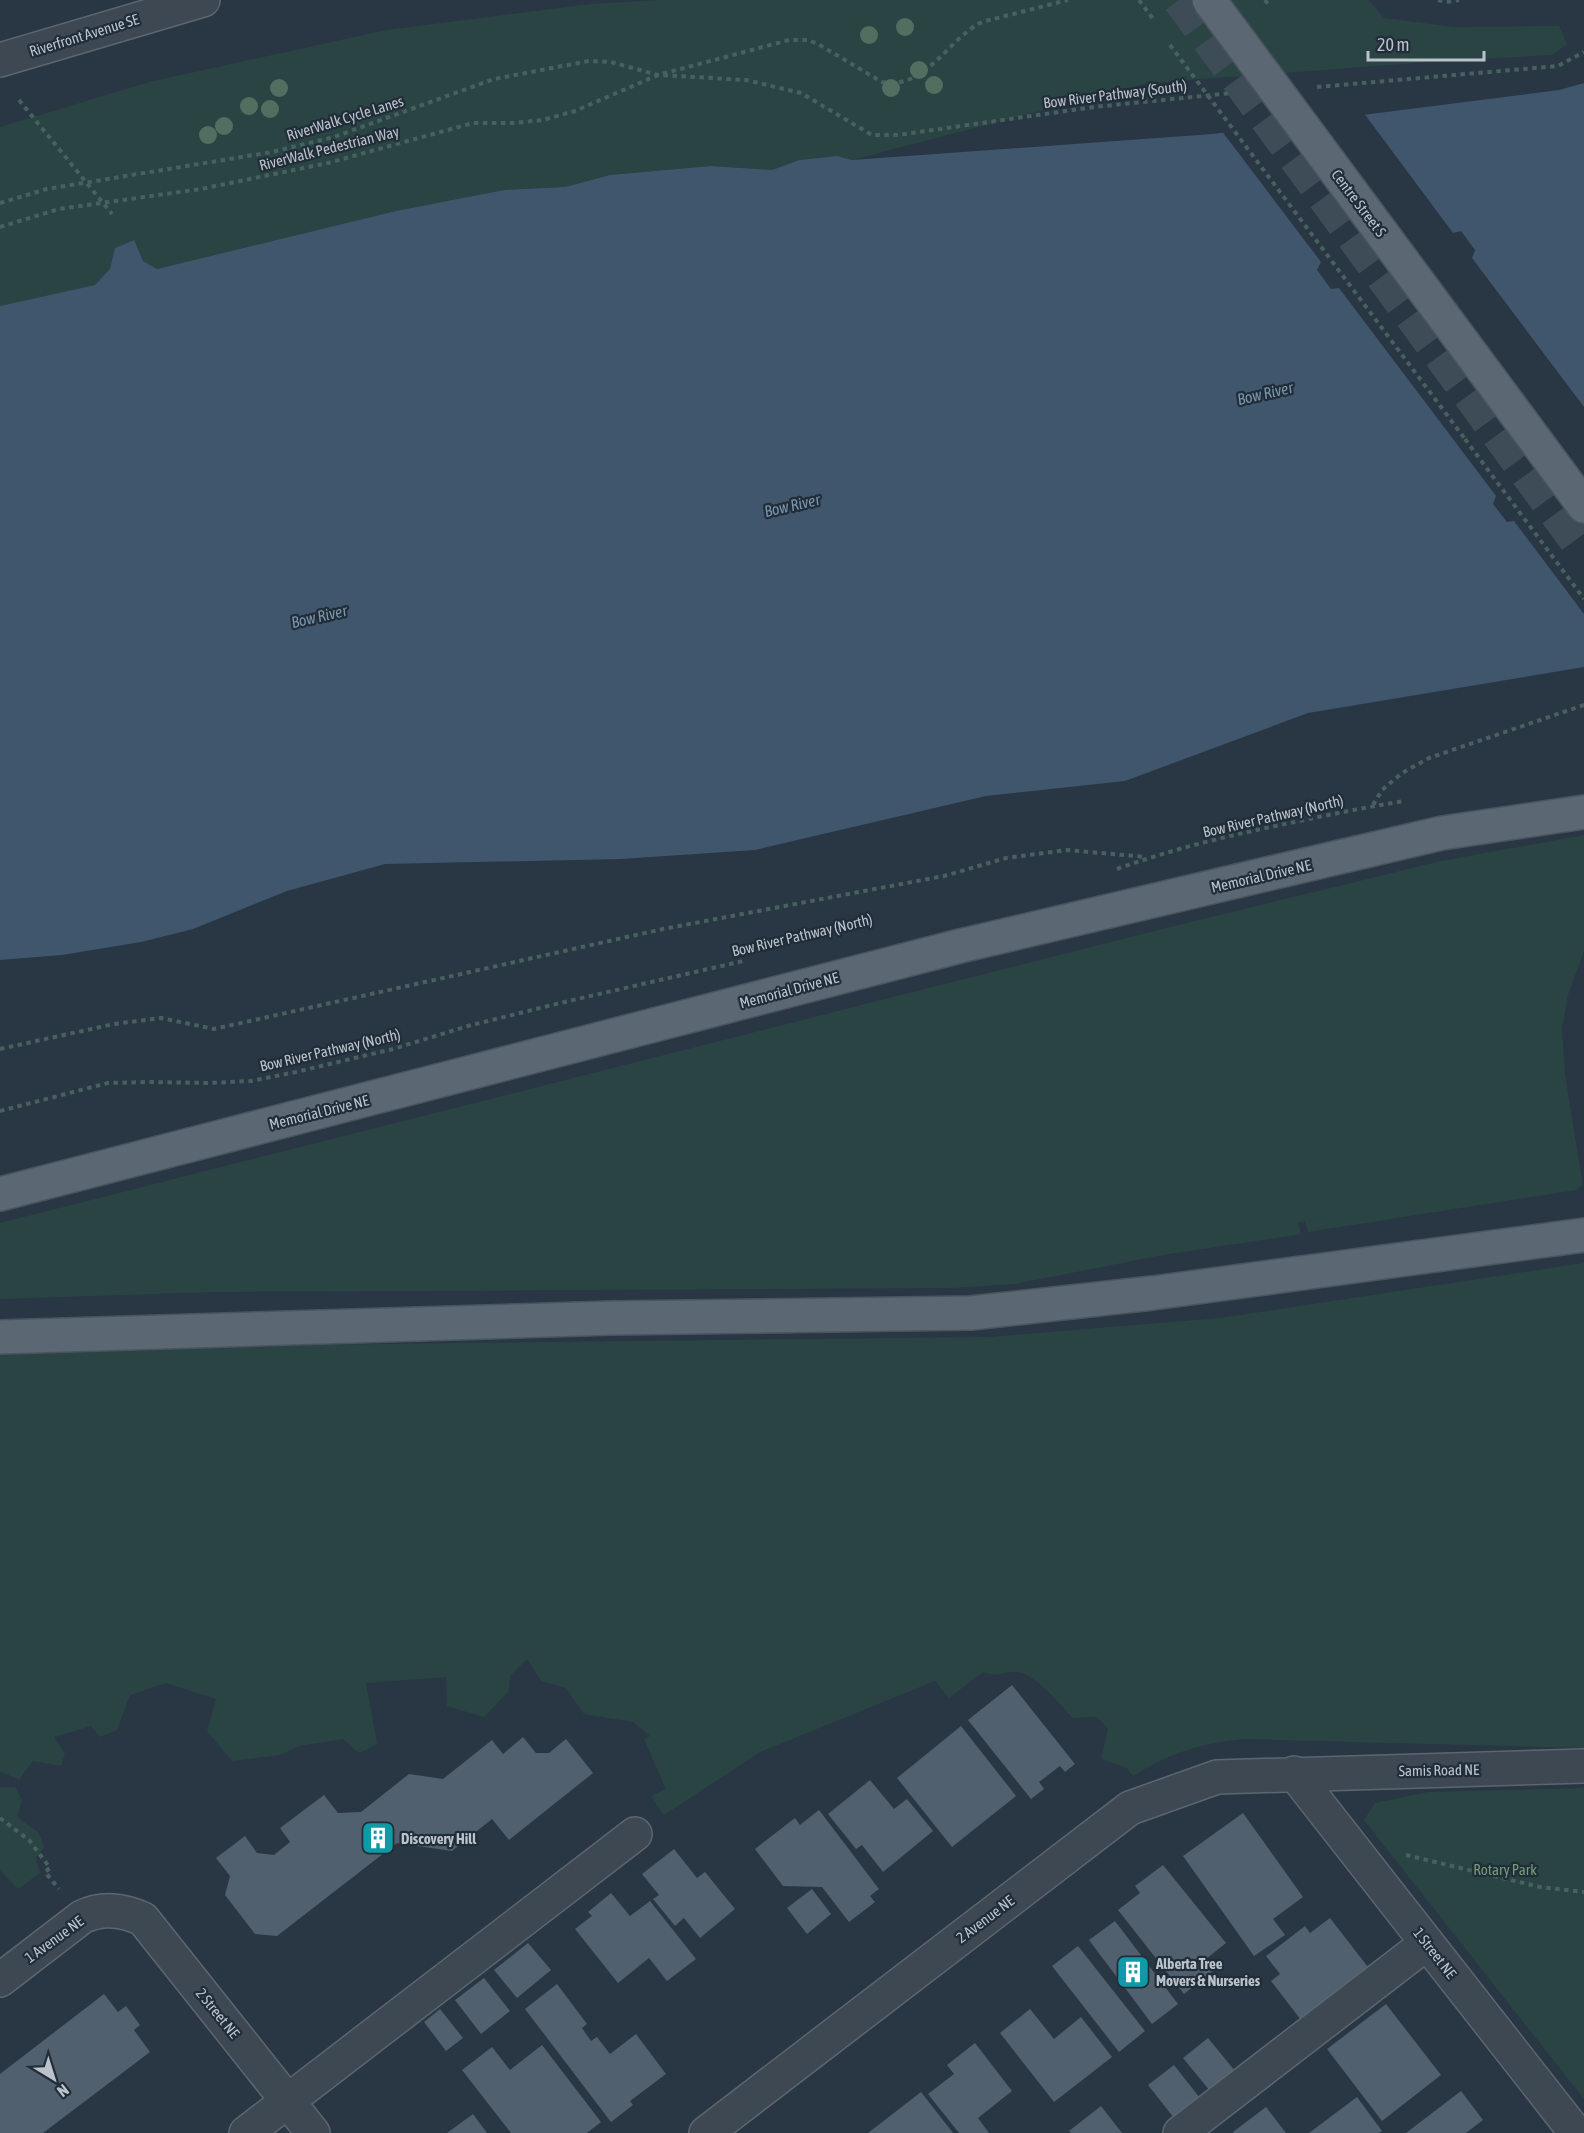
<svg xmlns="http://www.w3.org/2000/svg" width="1584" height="2133" font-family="'Asap Condensed',sans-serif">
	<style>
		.green { fill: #2a4444 }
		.water { fill: #3f566c }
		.pier { fill: #283743 }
		.building { fill: #51606e }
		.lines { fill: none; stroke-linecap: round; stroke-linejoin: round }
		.minor-tunnel { stroke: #3e4c58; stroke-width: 33; stroke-dasharray: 33 16; stroke-linecap: butt }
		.minor-casing { stroke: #5b6670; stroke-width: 36 }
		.major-casing { stroke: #49545f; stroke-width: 36 }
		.path { stroke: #496060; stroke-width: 4; stroke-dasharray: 4.5 4.5; stroke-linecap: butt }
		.minor { stroke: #3d4853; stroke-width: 33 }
		.major { stroke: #5b6773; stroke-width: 33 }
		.major-bridge-casing { stroke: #49545f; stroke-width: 36; stroke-linecap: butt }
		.path-bridge { stroke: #496060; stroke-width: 4; stroke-dasharray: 4.5 4.5; stroke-linecap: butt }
		.major-bridge { stroke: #5b6773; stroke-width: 33 }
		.tree { fill: #516f60 }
		.labels { text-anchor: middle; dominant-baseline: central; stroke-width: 4.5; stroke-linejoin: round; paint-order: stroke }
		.street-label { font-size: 15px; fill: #bac3cc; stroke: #212d38 }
		.poi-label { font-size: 15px; font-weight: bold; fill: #bac3cc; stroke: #212d38; text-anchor: start }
		.park-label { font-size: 15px; fill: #729d77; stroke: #212d38 }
		.water-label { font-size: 16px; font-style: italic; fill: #7b96ae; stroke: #212d38 }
	</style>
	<rect width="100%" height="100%" fill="#283743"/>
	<path class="green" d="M660 0H1369L1384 18 1455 27 1559 26 1567 44 1552 55 1429 62 1148 83 852 160 837 156 799 160 772 170 711 166 610 175 565 187 504 190 396 211 157 269 143 261 133 240 115 248 110 269 95 285 0 306V127L149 82 386 30 590 4Z
		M1584 835V951L1568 995 1562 1029 1565 1074 1582 1180V1185L1576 1190 1308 1232 1305 1221 1298 1223 1301 1234 1163 1255 1015 1284 953 1288 215 1292 0 1299V1223L1166 928 1441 861Z
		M1584 1263V1748L1244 1739C1199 1744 1172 1752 1133 1776L1127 1768 1101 1759 1108 1729 1097 1717 1073 1718C1060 1705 1034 1671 1015 1672 999 1672 1000 1678 983 1672L949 1698 935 1681 760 1752 664 1815 651 1796 666 1789 644 1739 650 1736 633 1722 584 1714 566 1688 541 1681 527 1659 510 1676 509 1691 484 1717 447 1706 446 1677 366 1683 377 1744 359 1753 343 1739 299 1746 280 1755 232 1761 207 1731 216 1699 166 1683 130 1695 117 1730 100 1737 91 1726 54 1737 65 1754 61 1766 33 1761 19 1780 0 1771V1352L122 1347 989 1337 1220 1318Z
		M0 1787H15L22 1800 17 1817 39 1833 44 1848 36 1858 40 1873 18 1889 0 1870Z
		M1584 1788V2099L1364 1820 1375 1803 1428 1792Z"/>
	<path class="water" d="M1584 83V667L1308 713 1125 781 986 796 755 850 621 859 385 864 287 891 193 929 141 942 62 955 0 960V306L95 285 110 269 115 248 134 240 143 261 157 269 396 211 504 190 565 187 610 175 711 166 772 170 799 160 837 156 852 160 1212 134 1559 90Z"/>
	<path class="pier" d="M1363 112 1453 233 1461 231 1475 250 1472 258 1584 407V614L1514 521 1507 522 1493 504 1496 496 1339 288 1331 289 1317 270 1321 262 1221 130Z"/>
	<path class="building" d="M1012 1685 1075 1764 1065 1772 1060 1766 1039 1782 1044 1789 1031 1799 968 1720Z
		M961 1726 1016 1796 952 1847 897 1778Z
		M523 1737 536 1753H549L566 1739 593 1773 509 1840 492 1819 452 1851 397 1843 277 1936 255 1934 225 1895 230 1876 216 1858 245 1836 257 1853 274 1855 290 1842 280 1828 324 1795 338 1813 361 1812 409 1774 443 1779 492 1740 503 1754Z
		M870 1780 894 1809 907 1799 933 1831 883 1872 862 1845 856 1849 828 1814Z
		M819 1810 879 1889 870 1896 875 1902 849 1922 822 1887 783 1886 755 1849 795 1818 800 1825Z
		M1243 1813 1303 1897 1273 1919 1285 1935 1254 1956 1183 1856Z
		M674 1849 697 1878 705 1872 735 1909 700 1938 684 1918 675 1926 653 1899 659 1895 642 1874Z
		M1163 1865 1226 1943 1206 1959 1214 1970 1184 1994 1118 1910 1140 1893 1135 1886Z
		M812 1889 831 1914 807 1934 787 1908Z
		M611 1893 630 1916 650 1901 696 1959 667 1981 649 1958 618 1983 575 1929 592 1916 588 1912Z
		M1330 1918 1368 1967 1301 2020 1271 1981 1280 1974 1266 1956 1305 1926 1310 1933Z
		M1115 1921 1178 2004 1152 2024 1089 1940Z
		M528 1943 551 1970 517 1998 494 1970Z
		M1078 1946 1145 2031 1119 2052 1052 1966Z
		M484 1978 510 2011 481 2034 455 2000Z
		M557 1984 587 2024 582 2028 591 2041 597 2037 610 2054 636 2034 666 2074 630 2101 633 2105 611 2122 525 2009Z
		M104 1994 118 2012 126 2006 140 2025 134 2030 150 2052 43 2133H0V2074Z
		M1386 2004 1441 2075 1382 2121 1327 2049Z
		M440 2009 463 2038 446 2051 424 2022Z
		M1030 2009 1054 2039 1081 2017 1112 2057 1054 2102 1000 2033Z
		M1208 2038 1235 2071 1210 2091 1183 2058Z
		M975 2043 1012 2091 978 2118 989 2133H959L928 2094 954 2074 947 2065Z
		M542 2045 601 2122 587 2133H511L462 2070 492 2047 510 2070Z
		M1174 2065 1200 2098 1174 2118 1148 2085Z
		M1461 2091 1483 2120 1466 2133H1406Z
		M921 2092 953 2133H868Z
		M1357 2097 1382 2131 1379 2133H1309Z
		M1101 2106 1122 2133H1071L1069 2131Z
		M1266 2107 1286 2133H1234L1233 2132Z
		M473 2114 487 2133H447Z"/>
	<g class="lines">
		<path class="minor-tunnel" d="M1179 0 1584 552"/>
		<defs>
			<path id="minor" d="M0 60 203 0
				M1294 1773 1576 2133
				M0 1980 82 1917C102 1907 124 1910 143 1919L313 2133
				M246 2133 635 1834
				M706 2133 1130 1808 1217 1777 1584 1766
				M1180 2133 1427 1943"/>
			<path id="major" d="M1510 406 1584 506
				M0 1194 960 946 1442 833 1584 812
				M0 1337 612 1318 971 1313 1153 1293 1584 1235"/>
		</defs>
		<use href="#minor" class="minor-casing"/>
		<use href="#major" class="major-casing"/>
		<path class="path" d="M1139 0 1154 20
			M1265 0 1268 4
			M1438 0 1446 2 1459 0
			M1317 87 1558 66 1584 52
			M19 100 112 214
			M0 203 47 189 272 152 334 137 494 79 589 61 611 62 658 75 746 80 801 93 872 135H898L1094 107 1232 93
			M0 227 59 209 201 189 328 163 473 123H514L543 120 575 111 658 75 789 40H808L818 44 882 82C924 90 946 43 978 24 986 20 996 19 1005 16 1026 11 1047 5 1068 0
			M1465 439 1584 599
			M1373 805 1382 790 1402 773 1429 758 1584 705
			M1117 869C1175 848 1235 834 1295 822 1332 814 1368 807 1404 801
			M0 1049 114 1024 161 1018 214 1029 663 929 944 876 1006 858 1067 850 1146 857
			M0 1111 108 1083 149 1082 209 1083 251 1081 296 1072 393 1049 468 1026 560 1003 743 961
			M0 1818 29 1840 50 1868 45 1872 59 1889
			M1406 1855 1540 1887 1584 1892"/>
		<use href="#minor" class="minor"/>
		<use href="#major" class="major"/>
		<defs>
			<path id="major-bridge" d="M1209 0 1510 406"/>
		</defs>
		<use href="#major-bridge" class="major-bridge-casing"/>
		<path class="path-bridge" d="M1170 45 1465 439"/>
		<use href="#major-bridge" class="major-bridge"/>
	</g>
	<g class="tree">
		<circle cx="905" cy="27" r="9"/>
		<circle cx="869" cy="35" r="9"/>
		<circle cx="919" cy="70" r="9"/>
		<circle cx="934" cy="85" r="9"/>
		<circle cx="279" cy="88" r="9"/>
		<circle cx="891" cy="88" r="9"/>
		<circle cx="249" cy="106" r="9"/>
		<circle cx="270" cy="109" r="9"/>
		<circle cx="224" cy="126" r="9"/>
		<circle cx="208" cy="135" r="9"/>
	</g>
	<defs>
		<symbol id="building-square" viewBox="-11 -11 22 22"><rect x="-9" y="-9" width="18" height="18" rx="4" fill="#0f9aa8" stroke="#212d38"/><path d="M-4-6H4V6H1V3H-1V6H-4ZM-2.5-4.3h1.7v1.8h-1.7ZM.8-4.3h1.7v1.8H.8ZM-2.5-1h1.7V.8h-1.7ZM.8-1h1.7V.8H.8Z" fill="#fff"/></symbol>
	</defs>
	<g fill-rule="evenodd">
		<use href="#building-square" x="359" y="1819" width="38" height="38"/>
		<use href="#building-square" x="1114" y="1953" width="38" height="38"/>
	</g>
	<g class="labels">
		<g class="street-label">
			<text transform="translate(84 35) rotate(-17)">Riverfront Avenue SE</text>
			<text transform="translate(1115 94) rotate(-7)">Bow River Pathway (South)</text>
			<text transform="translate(345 118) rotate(-17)">RiverWalk Cycle Lanes</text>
			<text transform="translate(329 148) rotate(-14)">RiverWalk Pedestrian Way</text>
			<text transform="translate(1359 203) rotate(53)">Centre Street S</text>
			<text transform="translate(1273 816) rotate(-13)">Bow River Pathway (North)</text>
			<text transform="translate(1261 876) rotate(-13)">Memorial Drive NE</text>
			<text transform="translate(802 935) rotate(-13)">Bow River Pathway (North)</text>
			<text transform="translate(789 990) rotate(-15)">Memorial Drive NE</text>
			<text transform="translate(330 1050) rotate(-13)">Bow River Pathway (North)</text>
			<text transform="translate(319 1112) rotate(-14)">Memorial Drive NE</text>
			<text transform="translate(1439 1770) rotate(-1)">Samis Road NE</text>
			<text transform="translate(985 1919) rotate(-37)">2 Avenue NE</text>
			<text transform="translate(54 1939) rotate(-36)">1 Avenue NE</text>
			<text transform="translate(1435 1953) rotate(52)">1 Street NE</text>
			<text transform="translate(218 2013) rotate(51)">2 Street NE</text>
		</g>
		<g class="poi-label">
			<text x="401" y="1838">Discovery Hill</text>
			<text x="1156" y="1963">Alberta Tree<tspan x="1156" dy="17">Movers &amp; Nurseries</tspan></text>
		</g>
		<g class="park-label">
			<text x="1505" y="1869">Rotary Park</text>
		</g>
		<g class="water-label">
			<text transform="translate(1265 393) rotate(-13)">Bow River</text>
			<text transform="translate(792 505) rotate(-13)">Bow River</text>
			<text transform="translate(319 616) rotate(-13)">Bow River</text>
		</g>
	</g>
	<g transform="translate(54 2079) rotate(142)" stroke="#212d38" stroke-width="4.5" paint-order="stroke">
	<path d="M0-4.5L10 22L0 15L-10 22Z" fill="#bac3cc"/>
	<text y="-9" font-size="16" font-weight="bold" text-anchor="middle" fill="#bac3cc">N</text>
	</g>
	<path d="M1368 51v9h116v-9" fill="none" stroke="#bac3cc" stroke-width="3"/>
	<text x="1377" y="51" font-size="18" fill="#bac3cc" stroke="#212d38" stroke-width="4.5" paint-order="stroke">20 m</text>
</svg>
